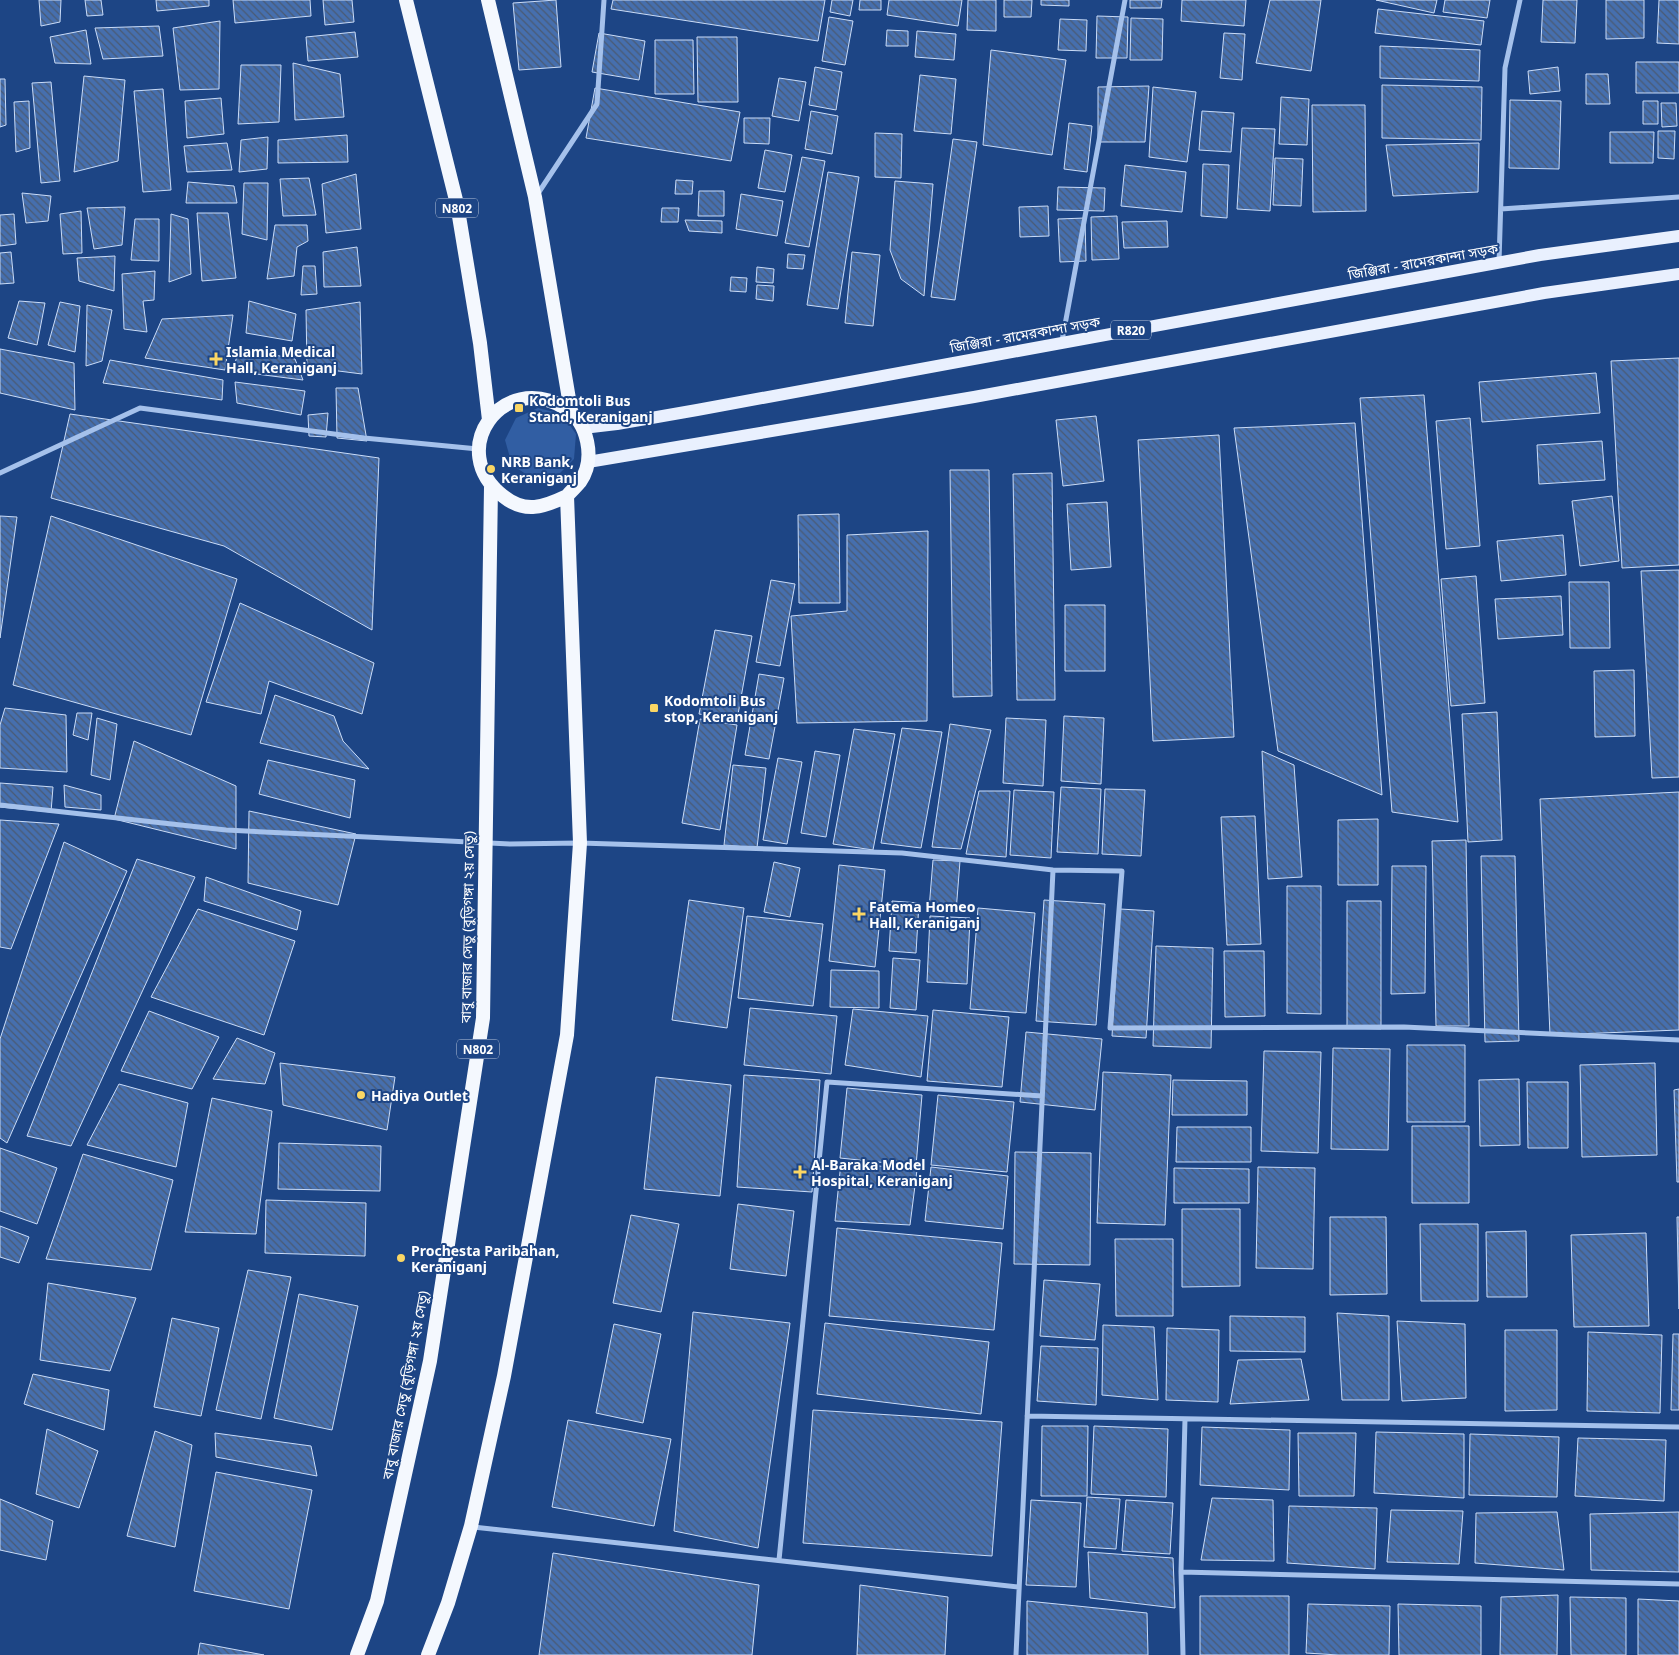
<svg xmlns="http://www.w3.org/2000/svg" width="1679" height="1655" font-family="'Noto Sans','Noto Sans Bengali',sans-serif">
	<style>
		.park { fill: #315ea3 }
		.building { fill: url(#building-back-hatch); stroke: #cadcf8 }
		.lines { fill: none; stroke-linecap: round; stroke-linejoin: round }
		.minor { stroke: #a5c1eb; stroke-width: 5 }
		.primary { stroke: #e9f0fe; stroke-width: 12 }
		.trunk { stroke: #f4f8fe; stroke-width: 14 }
		.poi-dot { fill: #fad664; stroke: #1d4585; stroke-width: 2 }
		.labels { text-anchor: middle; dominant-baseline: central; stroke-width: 4; stroke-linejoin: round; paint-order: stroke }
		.shield { fill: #1d4585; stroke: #bbc7da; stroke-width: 1 }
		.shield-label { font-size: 12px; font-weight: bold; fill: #fff }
		.street-label { font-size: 14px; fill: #fff; stroke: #1d4585 }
		.poi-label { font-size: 14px; font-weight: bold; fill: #fff; stroke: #1d4585; text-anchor: start }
	</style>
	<defs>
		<pattern id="building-back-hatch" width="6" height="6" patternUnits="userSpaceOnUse" patternTransform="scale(1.25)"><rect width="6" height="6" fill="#466fae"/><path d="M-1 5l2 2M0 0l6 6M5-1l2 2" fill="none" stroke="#4a5a73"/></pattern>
	</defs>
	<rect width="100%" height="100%" fill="#1d4585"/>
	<path class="park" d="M538 408 562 414 576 434 574 459 557 476 532 478 512 465 505 440 516 418Z"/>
	<path class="building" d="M39 0H61L60 22 41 26Z
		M85 0H101L103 15 87 16Z
		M156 0H209V6L157 11Z
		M233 0H310L311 16 235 23Z
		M323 0H352L354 22 325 25Z
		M556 0 561 67 519 70 513 3Z
		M613 0H825L818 41 611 9Z
		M832 0H853L850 16 830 12Z
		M860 0H881V10H859Z
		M889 0H962L958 26 887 15Z
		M968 0H996V31L967 30Z
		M1004 0H1032L1031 17H1004Z
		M1041 0H1069V6L1041 5Z
		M1130 0H1162L1161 8H1130Z
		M1182 0H1246L1244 26 1181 21Z
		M1270 0H1321L1311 71 1256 63Z
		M1376 0H1437L1434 13Z
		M1445 0H1490L1487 18 1443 12Z
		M1543 0H1577L1575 43 1541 42Z
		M1606 0H1644V38L1606 39Z
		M1659 0H1679V44L1657 43Z
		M1378 9 1484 21 1481 45 1375 33Z
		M1097 16 1128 17 1127 58H1096Z
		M829 17 853 21 845 65 822 61Z
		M1131 18 1163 19 1162 60H1130Z
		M1060 19 1087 20 1086 51 1058 50Z
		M220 21 219 89 180 90 173 28Z
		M159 26 163 56 103 59 95 28Z
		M86 30 91 64 55 63 50 37Z
		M887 30 908 31V46H886Z
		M917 31 956 34 954 60 915 57Z
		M355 32 358 57 308 61 306 37Z
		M599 33 645 41 639 80 592 72Z
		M1224 33 1245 34 1242 80 1220 78Z
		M697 37H737L738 102H698Z
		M655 40H693L694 94H655Z
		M1380 46 1480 50 1479 81 1380 78Z
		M991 50 1066 60 1052 155 983 145Z
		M1636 62H1679V93H1636Z
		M293 63 340 74 344 117 295 120Z
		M241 65H281L279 122 238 124Z
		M815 67 842 72 836 110 809 105Z
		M1558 67 1560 91 1530 94 1528 71Z
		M1586 74H1608L1610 104H1586Z
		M920 75 956 79 951 134 914 131Z
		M84 76 125 80 118 161 74 172Z
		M779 78 806 82 799 121 772 116Z
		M0 79H5L6 125 0 127Z
		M51 82 60 181 41 183 32 83Z
		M1382 85 1482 87 1481 140 1382 138Z
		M1149 86 1145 142H1098V87Z
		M1153 87 1196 92 1187 162 1149 157Z
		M595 88 740 112 731 161 586 138Z
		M163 89 171 190 143 192 134 91Z
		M1281 97 1309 99 1307 145 1279 144Z
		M221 98 224 134 187 138 185 101Z
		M1510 100 1561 101 1559 169 1509 168Z
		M29 101 30 148 16 152 14 102Z
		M1643 101H1658V124H1643Z
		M1661 103H1676L1677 126 1662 127Z
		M1312 105H1365L1366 211 1313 212Z
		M811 111 838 116 832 154 805 149Z
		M1202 111 1234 113 1231 152 1199 150Z
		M744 118H770L769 144 744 143Z
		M1069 123 1092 126 1087 172 1064 169Z
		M1242 128 1275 129 1270 211 1237 209Z
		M1658 131H1675L1674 159 1658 158Z
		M1610 132H1654L1653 163H1610Z
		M875 133 902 134 901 178 875 177Z
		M347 135 348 162 278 163V140Z
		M268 137 267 169 239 172 241 140Z
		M953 139 977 142 955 300 931 297Z
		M227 143 232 170 187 172 184 146Z
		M1479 143 1478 192 1393 196 1386 145Z
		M765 150 792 155 785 192 758 188Z
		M802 157 825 161 809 247 785 243Z
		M1275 158 1303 159 1301 206 1273 205Z
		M1203 164 1229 165 1227 218 1201 216Z
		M1125 165 1186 172 1182 212 1121 206Z
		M828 172 859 177 838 309 807 305Z
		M356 174 361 229 326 233 322 184Z
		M309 178 316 215 283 216 280 179Z
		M676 180 693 181 692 194H675Z
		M895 181 933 184 924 296 901 279 890 250Z
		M188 182 234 186 237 203H186Z
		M244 183H268L267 240 242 234Z
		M1058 187 1105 188 1104 211 1057 210Z
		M699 191H724V216H698Z
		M22 193 51 196 48 221 26 223Z
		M741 194 783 201 777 236 736 229Z
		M1048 206 1049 236 1020 237 1019 207Z
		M125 207 122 245 94 249 87 208Z
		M662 208H679L678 222H661Z
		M81 211 82 253 63 254 60 214Z
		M197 213H228L236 278 202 281Z
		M14 214 16 244 0 246V215Z
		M171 214 188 219 191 274 169 282Z
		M1117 216 1119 259 1092 260 1091 217Z
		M1085 218 1086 261 1060 262 1058 219Z
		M135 219H159V261L131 260Z
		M685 220 722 221V233L689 231Z
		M1167 221 1168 247 1124 248 1122 222Z
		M275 225H307L308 241 297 247 294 276 267 279Z
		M357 247 361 286 324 287 323 252Z
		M11 252 14 283 0 284V253Z
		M852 252 880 255 873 326 845 323Z
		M788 254 805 255 803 269 787 268Z
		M115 256 114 291 79 281 77 258Z
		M303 266H315L317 294 301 295Z
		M757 267 774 269 773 283 756 282Z
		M155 271 154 300 143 301 147 332 124 329 122 274Z
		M731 277 747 278 746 292 730 291Z
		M757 285 774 286 773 301 756 299Z
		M19 301 45 303 37 345 8 338Z
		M249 301 296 314 292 341 246 333Z
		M60 302 80 306 75 352 48 345Z
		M360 302 362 374 307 367 306 310Z
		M87 305 112 310 102 361 86 366Z
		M233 315 225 370 145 358 162 319Z
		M239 348 295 359 303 380 233 371Z
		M0 349 74 363 75 410 0 393Z
		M1679 358V565L1622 568 1611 361Z
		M110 360 223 380 222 400 103 383Z
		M1596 373 1600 413 1482 422 1479 382Z
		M235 382 305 391 301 415 237 403Z
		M336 388H358L367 441 337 438Z
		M1424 395 1458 822 1392 812 1360 398Z
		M328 413 326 437 309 436 308 415Z
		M70 414 379 458 372 630 224 546 51 498Z
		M1096 416 1104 481 1063 486 1056 420Z
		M1470 418 1480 546 1446 549 1436 421Z
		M1355 423 1382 795 1278 751 1234 428Z
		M1219 435 1234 737 1153 741 1138 440Z
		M1602 441 1605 480 1539 484 1537 445Z
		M950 470H989L992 696 953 697Z
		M1052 473 1055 700H1017L1013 474Z
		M1612 496 1619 561 1580 566 1572 501Z
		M1107 502 1111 567 1071 570 1067 504Z
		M839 514 840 603H799L798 515Z
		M0 516 17 517 0 638Z
		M51 516 237 579 191 735 13 685Z
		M928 531 927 721 797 723 791 616 847 611V535Z
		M1563 535 1566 575 1501 581 1497 541Z
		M1679 570V777L1652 778 1641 571Z
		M1476 576 1485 703 1451 706 1441 579Z
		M771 580 795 584 780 666 756 662Z
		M1569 582H1609L1610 648H1570Z
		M1561 596 1563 635 1498 639 1495 599Z
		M240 603 374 663 362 714 269 681 261 714 206 702Z
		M1065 605H1105V671H1065Z
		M715 630 752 636 737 720 699 714Z
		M1634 670 1635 736 1595 737 1594 671Z
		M759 674 784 678 769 759 745 755Z
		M275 695 334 716 343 741 369 769 260 743Z
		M5 708 66 715 67 772 0 768V725Z
		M1497 712 1502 840 1468 842 1462 714Z
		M77 713H92L88 740 73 735Z
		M1064 716 1104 718 1101 784 1061 781Z
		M97 718 117 724 110 780 91 775Z
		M1006 718 1046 720 1043 786 1003 783Z
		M700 719 737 725 720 830 682 823Z
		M950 724 991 730 961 849 932 847Z
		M902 728 942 732 921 848 881 843Z
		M854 729 895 734 873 850 833 844Z
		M134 741 236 786V849L114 819Z
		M815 751 840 755 826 837 801 833Z
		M1262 751 1294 765 1302 877 1268 879Z
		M778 758 802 762 787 844 763 840Z
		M268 760 355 780 350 818 259 794Z
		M733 765 766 768 757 848 724 845Z
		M0 783 53 787 51 812 0 807Z
		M64 785 101 795V810L65 807Z
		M1061 787 1101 789 1098 854 1057 852Z
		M1105 789 1145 790 1141 856 1102 854Z
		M1014 790 1054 792 1051 858 1010 855Z
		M979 791H1010L1006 857 966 854Z
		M1679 792V1030L1550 1035 1540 799Z
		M249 811 356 834 338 905 248 883Z
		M1255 816 1261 944 1227 945 1221 817Z
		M1378 819V885H1338V820Z
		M0 820 59 824 11 949 0 947Z
		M1466 840 1469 1026H1436L1432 841Z
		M64 842 127 871 7 1143 0 1138V1039Z
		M1481 856H1515L1519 1041 1485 1042Z
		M137 859 195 877 71 1146 27 1136Z
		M933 860 960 861 956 912 929 909Z
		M774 862 800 868 790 917 764 912Z
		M839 865 885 870 875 967 829 961Z
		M1392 866H1426L1425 993 1391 994Z
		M206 877 301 911 297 930 204 901Z
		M1287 886H1321V1014L1287 1013Z
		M689 900 744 908 727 1028 672 1020Z
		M1044 900 1105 904 1096 1025 1036 1021Z
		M892 901 919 903 916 953 889 951Z
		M1347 901H1381V1029L1347 1028Z
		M978 908 1035 913 1026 1013 970 1009Z
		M198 909 295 941 264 1035 151 997Z
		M1120 909 1154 911 1146 1038 1112 1036Z
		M747 916 823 924 813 1006 738 998Z
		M930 916 970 918 967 984 927 982Z
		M1156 946 1213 948 1211 1048 1153 1046Z
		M1224 951H1264L1265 1016 1225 1017Z
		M893 958 920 960 916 1010 890 1008Z
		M831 970 879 971V1008L830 1007Z
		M750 1008 837 1016 831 1074 744 1065Z
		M853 1009 928 1016 921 1077 845 1065Z
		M933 1010 1009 1017 1002 1087 927 1081Z
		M149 1011 219 1037 192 1089 121 1071Z
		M1026 1032 1102 1039 1095 1110 1020 1102Z
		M237 1038 275 1053 265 1084 213 1079Z
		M1407 1045H1465V1122H1407Z
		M1333 1048 1390 1049 1388 1150 1331 1149Z
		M1264 1051 1321 1052 1318 1153 1261 1151Z
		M280 1063 395 1077 387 1130 283 1105Z
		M1655 1063 1657 1155 1582 1157 1580 1065Z
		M1103 1072 1171 1075 1165 1225 1097 1223Z
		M744 1075 820 1080 812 1192 737 1187Z
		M656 1077 731 1085 720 1196 644 1189Z
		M1519 1079 1520 1145 1480 1146 1479 1080Z
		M1173 1080 1247 1081V1115H1172Z
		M1527 1082H1568V1148H1528Z
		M119 1084 188 1103 176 1167 87 1145Z
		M847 1088 922 1095 916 1166 840 1158Z
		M1679 1089V1182H1677L1674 1090Z
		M938 1095 1014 1102 1007 1172 931 1165Z
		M212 1098 272 1111 256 1234 185 1232Z
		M1412 1126H1469V1203H1412Z
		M1177 1127H1251V1162H1176Z
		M279 1143 381 1146 380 1191 278 1189Z
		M0 1148 57 1168 37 1224 0 1211Z
		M1015 1152 1091 1153 1090 1265 1014 1264Z
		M83 1154 173 1180 151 1270 46 1259Z
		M841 1162 917 1170 910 1225 835 1221Z
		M931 1167 1008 1176 1003 1229 925 1221Z
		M1258 1167 1315 1168 1313 1269 1256 1268Z
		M1174 1168 1249 1169V1203H1174Z
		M266 1200 366 1203 365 1256 265 1253Z
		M738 1204 794 1211 786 1276 730 1269Z
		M1182 1209H1240V1286L1182 1287Z
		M631 1215 679 1224 661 1312 613 1303Z
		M1330 1217H1386L1387 1294 1330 1295Z
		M1677 1217H1679V1309Z
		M1420 1224H1478V1301H1421Z
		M0 1226 29 1237 19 1263 0 1257Z
		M837 1228 1002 1243 994 1330 829 1316Z
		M1526 1231 1527 1297H1487L1486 1232Z
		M1646 1233 1649 1326 1574 1327 1571 1235Z
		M1115 1239H1173V1316H1116Z
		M248 1270 291 1277 261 1419 216 1410Z
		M1044 1280 1100 1284 1095 1340 1040 1336Z
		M48 1283 136 1298 110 1371 40 1360Z
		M299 1294 358 1306 332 1430 274 1418Z
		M693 1312 790 1323 758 1548 674 1531Z
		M1337 1313 1389 1316V1400H1342Z
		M1230 1316 1305 1317V1352L1230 1351Z
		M172 1318 219 1328 201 1416 154 1407Z
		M1397 1321 1465 1324 1466 1398 1402 1401Z
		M825 1323 989 1342 981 1414 817 1394Z
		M614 1324 661 1334 643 1423 596 1413Z
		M1103 1325 1154 1327 1158 1400 1102 1395Z
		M1167 1328 1219 1330 1218 1402 1166 1400Z
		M1505 1330H1557V1410L1505 1411Z
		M1588 1332 1662 1335 1660 1413 1587 1411Z
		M1673 1334H1679V1410H1671Z
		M1041 1346 1098 1348 1096 1405 1037 1401Z
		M1301 1359 1309 1400 1230 1404 1238 1360Z
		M33 1374 109 1390 104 1430 24 1404Z
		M813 1410 1002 1422 992 1556 803 1543Z
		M568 1420 671 1439 654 1526 552 1507Z
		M1042 1426H1088L1087 1496H1041Z
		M1094 1426 1168 1429 1166 1497 1091 1494Z
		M1202 1427 1290 1430 1289 1490 1200 1485Z
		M47 1429 98 1451 79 1508 36 1494Z
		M155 1431 192 1445 175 1547 127 1536Z
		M1376 1432 1464 1434V1498L1374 1493Z
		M215 1433 311 1446 317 1476 216 1457Z
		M1298 1433H1356L1354 1496H1299Z
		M1470 1434 1559 1437 1557 1497 1469 1495Z
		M1578 1438 1666 1440 1664 1501 1575 1496Z
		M216 1472 312 1490 289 1609 194 1591Z
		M1087 1497 1120 1499 1116 1549 1084 1547Z
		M1212 1498 1273 1500 1274 1561 1201 1560Z
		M0 1499 53 1521 46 1560 0 1550Z
		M1031 1500 1081 1503 1076 1587 1026 1585Z
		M1126 1500 1173 1503 1170 1554 1122 1551Z
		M1289 1506 1377 1508 1375 1569 1287 1563Z
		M1391 1510 1463 1511 1459 1564 1387 1562Z
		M1557 1512 1564 1570 1475 1563 1476 1513Z
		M1679 1512V1572L1591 1570 1590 1514Z
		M1088 1552 1173 1558 1175 1608 1090 1598Z
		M553 1553 759 1585 752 1655H539Z
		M860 1585 948 1597 945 1655H857Z
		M1558 1595 1557 1655H1500L1501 1597Z
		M1200 1596H1289V1655H1200Z
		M1570 1597 1626 1598V1655H1571Z
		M1638 1599 1679 1601V1655H1638Z
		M1027 1601 1147 1613 1148 1655H1027Z
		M1308 1604 1390 1606 1389 1655H1338L1306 1653Z
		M1398 1604 1481 1606V1655H1399Z
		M200 1643 264 1655H198Z"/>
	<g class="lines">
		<path class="minor" d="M537 195 597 104 604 0
			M1501 209 1679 197
			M1499 262 1505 68 1520 0
			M1062 341 1125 0
			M0 473 140 408 364 438 478 449
			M0 805 226 830 510 844 580 843 902 853 1053 870 1122 871 1110 1028 1404 1027 1679 1040
			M1027 1416 1679 1427
			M473 1527 1019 1587
			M779 1560 827 1082 1042 1096
			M1181 1572 1185 1419
			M1016 1655 1053 870
			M1183 1655 1181 1572 1679 1584"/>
		<path class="primary" d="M583 428 617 424 697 410 1540 255 1679 236
			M588 462 974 397 1544 293 1679 274"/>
		<path class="trunk" d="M406 0 457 204 480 343 489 420
			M488 0 535 197 571 411
			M357 1655 377 1601 430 1361 483 1018 491 487
			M428 1655 448 1603 471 1526 504 1376 567 1035 580 843 567 496C571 491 576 487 580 482 596 459 588 422 565 408 502 370 445 451 503 496 525 514 544 507 567 496"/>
	</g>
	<g class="poi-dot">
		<path d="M213.5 351.5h5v5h5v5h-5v5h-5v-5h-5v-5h5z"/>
		<rect x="514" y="403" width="10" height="10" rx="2.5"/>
		<circle cx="491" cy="469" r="5"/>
		<rect x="649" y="703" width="10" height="10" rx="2.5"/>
		<path d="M856.5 906.5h5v5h5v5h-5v5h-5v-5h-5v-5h5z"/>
		<circle cx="361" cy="1095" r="5"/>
		<path d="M797.5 1164.5h5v5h5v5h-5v5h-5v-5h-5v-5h5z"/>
		<circle cx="401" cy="1258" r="5"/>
	</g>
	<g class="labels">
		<g class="shield">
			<rect x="436" y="198.5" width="42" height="19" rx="4"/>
			<rect x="1111" y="320.5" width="40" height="19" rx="4"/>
			<rect x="457" y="1039.5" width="42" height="19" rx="4"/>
		</g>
		<g class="shield-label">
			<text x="457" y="208">N802</text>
			<text x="1131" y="330">R820</text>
			<text x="478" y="1049">N802</text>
		</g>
		<g class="street-label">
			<text transform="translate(1423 261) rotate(-10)">জিঞ্জিরা - রামেরকান্দা সড়ক</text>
			<text transform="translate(1025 334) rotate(-10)">জিঞ্জিরা - রামেরকান্দা সড়ক</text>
			<text transform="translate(467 927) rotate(-89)">বাবু বাজার সেতু (বুড়িগঙ্গা ২য় সেতু)</text>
			<text transform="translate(405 1385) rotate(-79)">বাবু বাজার সেতু (বুড়িগঙ্গা ২য় সেতু)</text>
		</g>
		<g class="poi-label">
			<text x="226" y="351">Islamia Medical<tspan x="226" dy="16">Hall, Keraniganj</tspan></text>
			<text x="529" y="400">Kodomtoli Bus<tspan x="529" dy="16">Stand, Keraniganj</tspan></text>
			<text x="501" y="461">NRB Bank,<tspan x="501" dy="16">Keraniganj</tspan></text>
			<text x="664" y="700">Kodomtoli Bus<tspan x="664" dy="16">stop, Keraniganj</tspan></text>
			<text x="869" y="906">Fatema Homeo<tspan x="869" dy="16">Hall, Keraniganj</tspan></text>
			<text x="371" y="1095">Hadiya Outlet</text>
			<text x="811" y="1164">Al-Baraka Model<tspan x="811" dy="16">Hospital, Keraniganj</tspan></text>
			<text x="411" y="1250">Prochesta Paribahan,<tspan x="411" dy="16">Keraniganj</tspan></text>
		</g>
	</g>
</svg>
